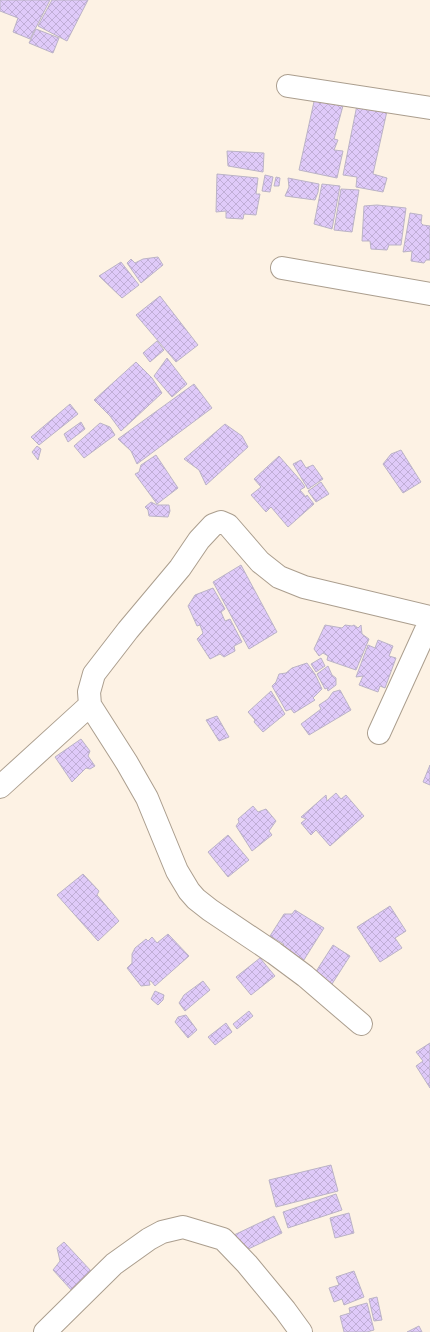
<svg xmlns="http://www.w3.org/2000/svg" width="430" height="1332" font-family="Raleway,sans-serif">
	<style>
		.building { fill: url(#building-cross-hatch); stroke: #bbb3c6 }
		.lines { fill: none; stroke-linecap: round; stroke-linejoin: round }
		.minor-casing { stroke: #ab9e8e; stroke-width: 24 }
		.minor { stroke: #fff; stroke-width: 22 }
	</style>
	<defs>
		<pattern id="building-cross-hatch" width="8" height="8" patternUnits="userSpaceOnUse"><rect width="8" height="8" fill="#dfcaf9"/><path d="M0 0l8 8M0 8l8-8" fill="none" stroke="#c0aed6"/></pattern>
	</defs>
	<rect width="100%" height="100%" fill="#fdf2e4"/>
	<path class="building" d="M0 0H50L30 39 13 32 18 18 0 11Z
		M52 0H88L67 41 38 26Z
		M36 29 59 38 53 53 29 43Z
		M315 97 344 102 334 139 338 140 334 150 343 151 337 178 299 170Z
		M357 105 387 111 373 174 387 178 383 192 356 187 357 177 343 175Z
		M227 151 264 153 263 172 228 166Z
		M217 174 258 178 256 194H260L256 215 244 214 243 219 226 218V211L216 212Z
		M265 175 273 177 270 192 262 191Z
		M276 177 280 178 279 186H274Z
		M288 178 319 184 318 192 315 200 285 196 289 187Z
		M322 184 340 186 332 229 314 224Z
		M341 189 359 190 352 232 334 230Z
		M377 205 406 208 401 245H389L387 250 371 249 370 241H362L364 206Z
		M410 213 422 215 421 223 423 225 430 226V260H426L424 263 411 261 412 251 403 252Z
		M158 257 163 265 141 283 127 263 131 259 135 263 143 259Z
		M121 262 139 285 122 298 99 276Z
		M160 296 198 345 176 362 136 315Z
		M157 341 164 350 150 362 143 353Z
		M167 358 187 384 172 397 154 376Z
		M136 362 152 378 162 393 121 431 110 416 94 400Z
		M194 384 212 408 137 464 131 451 118 439Z
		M70 404 78 414 39 445 31 437Z
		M81 422 85 429 68 442 64 434Z
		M100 423 110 427 115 435 84 458 74 446Z
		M225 424 242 436 248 447 206 485 199 470 184 459Z
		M37 446 41 449 38 460 32 452Z
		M401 450 421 482 403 493 383 464 391 454Z
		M156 455 178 488 157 504 135 474 139 472 141 465Z
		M279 456 301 481 305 487 300 490 306 497 307 495 314 504 288 527 271 507 266 512 251 495 261 487 254 479Z
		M301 460 306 468 313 465 323 479 308 489 293 464Z
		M321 482 329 494 316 502 308 491Z
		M151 502 157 505H169L170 511 168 517 149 516 148 510 145 507Z
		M241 565 277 632 249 649 213 582Z
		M213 588 225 609 221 612 225 621 230 619 242 642 234 646 235 651 224 657 220 654 210 659 197 639 203 633 200 625 197 626 188 606 195 595Z
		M325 625 342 628 345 625 352 626 354 625 358 628 361 625 362 634 369 639 356 670 327 660 328 656 323 653 319 656 314 649Z
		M378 640 393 646 389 656 396 658 385 688 380 686 378 692 359 685 363 676 356 677 368 645 375 648Z
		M321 658 325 666 316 672 311 664Z
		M307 663 315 674 322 689 313 698 315 700 294 713 291 709 286 711 272 686 276 682 279 674 286 673 292 668Z
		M328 666 332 675 336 678V685L328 691 327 688 325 689 317 674Z
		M340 690 351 710 309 735 301 724 321 709 319 705 328 699 333 692Z
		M271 691 285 714 263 732 254 722 255 720 248 712Z
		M217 716 229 737 219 741 206 720Z
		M81 739 90 751 88 756 95 766 90 769 86 768 72 782 55 757Z
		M430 765V785L423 782Z
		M336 793 341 799 346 795 364 816 330 846 316 830 311 835 301 823 306 819 301 817 326 795 327 801Z
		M253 806 258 812 266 809 276 821 269 831 272 835 252 851 236 826 239 822 238 819Z
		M228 835 249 860 228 877 208 852Z
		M83 874 99 891 97 895 119 921 98 941 57 895Z
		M390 906 406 931 395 938 402 948 380 962 357 927Z
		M295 910 324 928 302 963 280 950 284 944 270 936 284 914H292Z
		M168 934 189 956 155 986 151 981H149L150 985 141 986 127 968 132 963V954L135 948 146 939 148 941 152 937 157 943Z
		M333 945 350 956 332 984 315 973Z
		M260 958 275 976 251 995 236 977Z
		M203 981 210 990 185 1011 179 1003 184 995Z
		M155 991 164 995 163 1000 158 1005 151 999Z
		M249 1011 253 1016 237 1029 233 1024Z
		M186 1015 197 1030 188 1038 175 1022 178 1017Z
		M226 1023 232 1032 215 1045 208 1037Z
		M430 1043V1088L416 1066 423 1061 416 1052Z
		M331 1165 338 1191 276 1207 269 1180Z
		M336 1194 342 1210 288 1228 283 1212Z
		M349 1213 354 1233 335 1238 330 1218Z
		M274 1216 282 1233 242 1252 234 1235Z
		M64 1242 92 1272 73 1292 53 1270 60 1261 57 1248Z
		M354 1271 364 1297 344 1305 342 1299 334 1302 329 1288 339 1285 336 1277Z
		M377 1297 382 1320 374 1321 369 1299Z
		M367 1303 374 1330 367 1332H344L340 1316 350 1313 349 1308Z
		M419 1326 422 1332H407Z"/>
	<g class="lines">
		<defs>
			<path id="minor" d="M288 86 430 108
				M282 268 430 294
				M379 733 430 621
				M0 787 90 705
				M361 1024 305 976 274 953 210 910 196 899 189 891 177 871 147 798 127 763 90 705 89 692 94 674 128 630 180 568 199 540 213 525 221 522 228 525 260 562 279 577 304 587 430 617
				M45 1332 114 1264 149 1239 162 1232 183 1227 223 1239 247 1264 285 1310 301 1332"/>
		</defs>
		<use href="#minor" class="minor-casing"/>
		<use href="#minor" class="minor"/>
	</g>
</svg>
